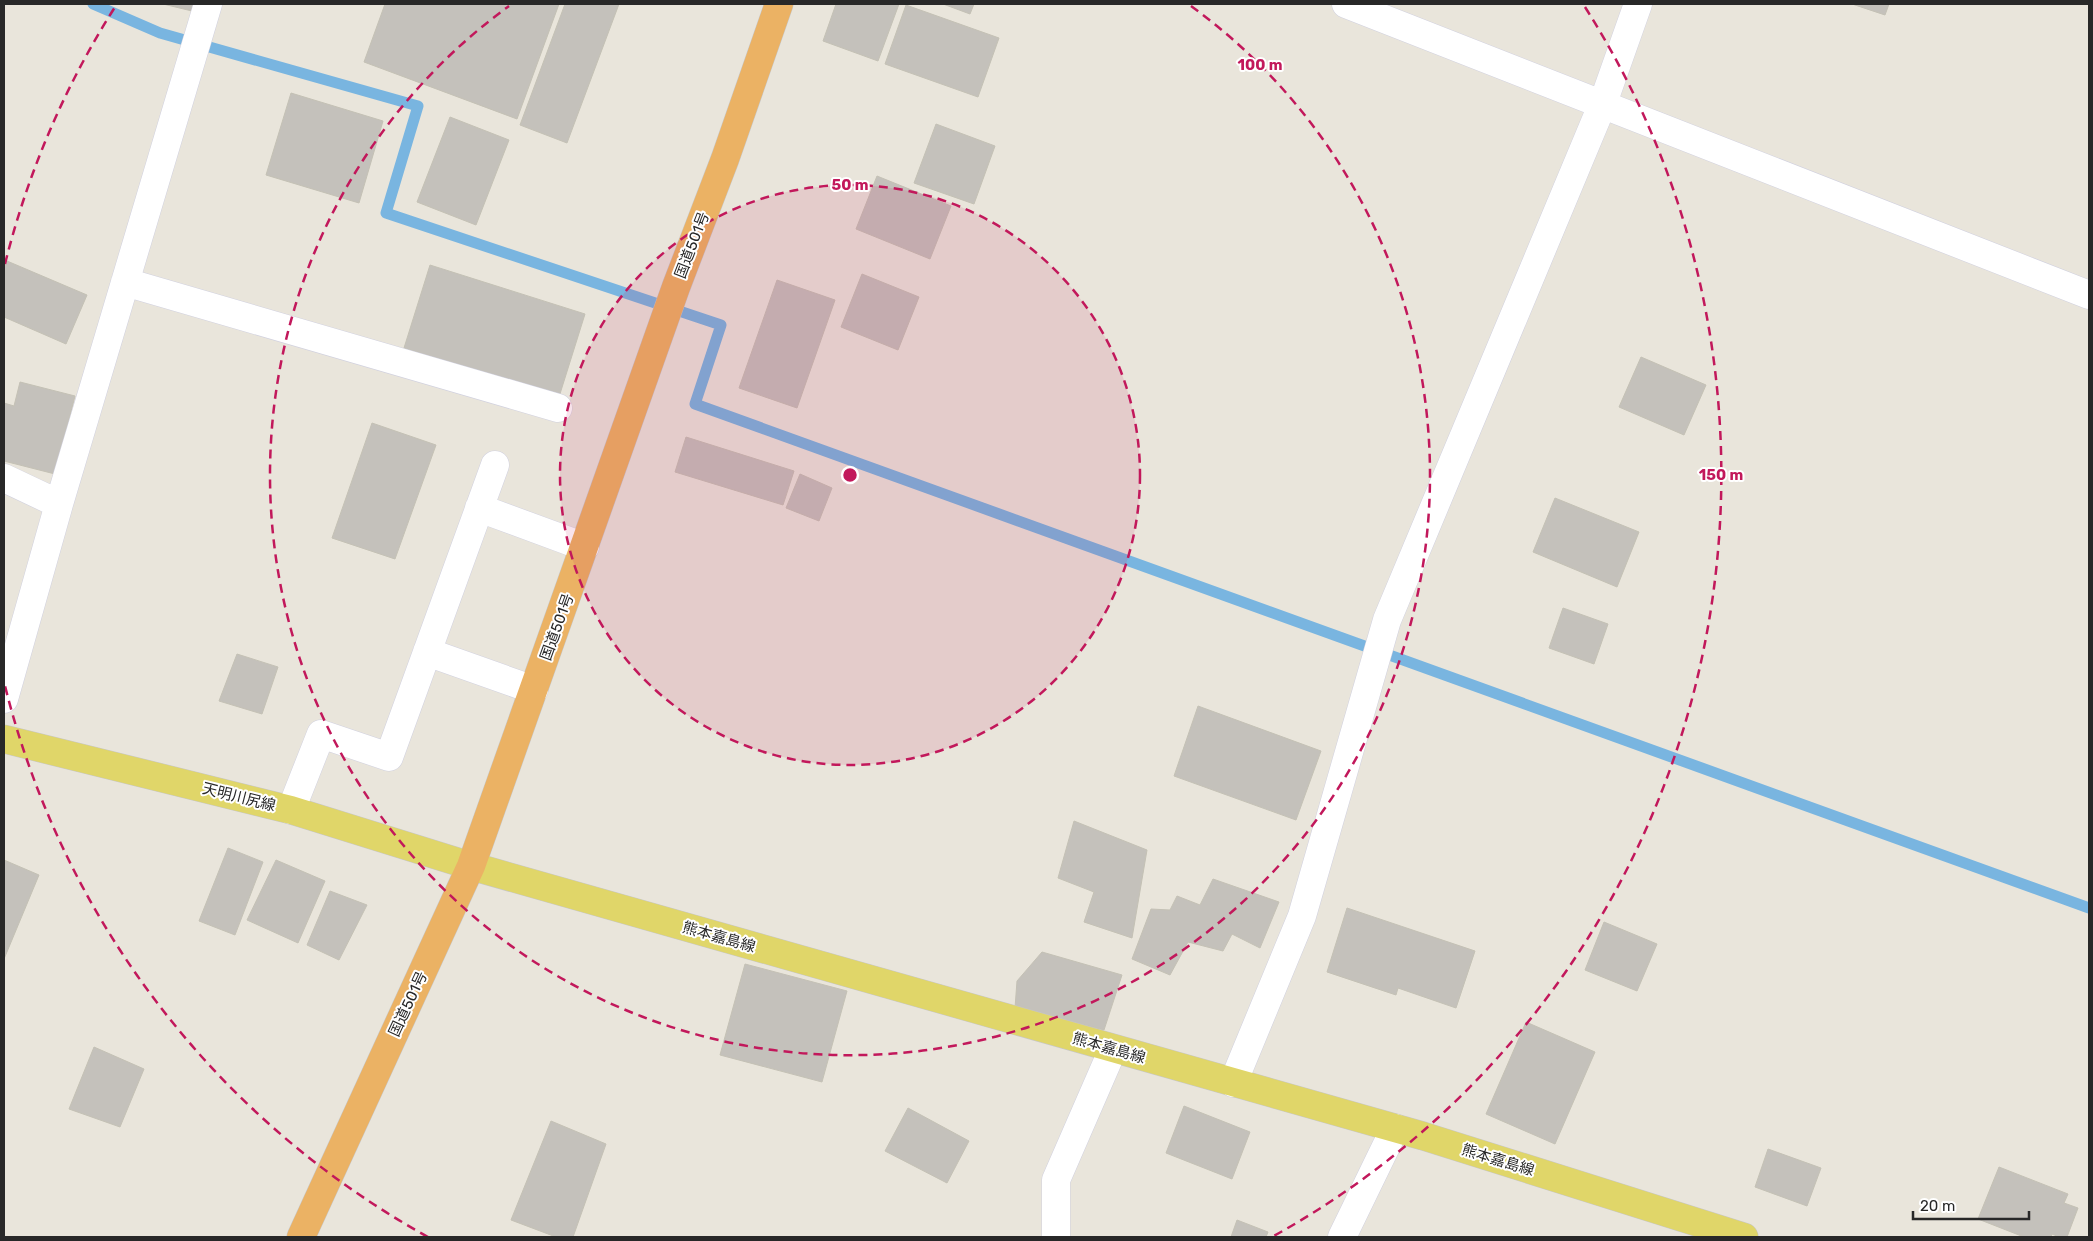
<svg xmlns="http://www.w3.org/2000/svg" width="2093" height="1241" font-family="Rubik,'Noto Sans JP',sans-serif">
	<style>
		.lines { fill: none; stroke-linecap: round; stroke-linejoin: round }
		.stream { stroke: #79b5e0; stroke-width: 11 }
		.building { fill: #c4c1bb; stroke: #c4c1b5 }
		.minor-casing { stroke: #d1d1df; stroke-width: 29 }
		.major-casing { stroke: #c7c7c7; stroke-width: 29 }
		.highway-casing { stroke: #c7c7c7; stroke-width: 29 }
		.minor { stroke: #fff; stroke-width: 28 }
		.major { stroke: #e0d669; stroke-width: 28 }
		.highway { stroke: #ebb264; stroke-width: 28 }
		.ring { fill: none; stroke: #c2185b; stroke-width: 2.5; stroke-dasharray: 9 6 }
		.labels { text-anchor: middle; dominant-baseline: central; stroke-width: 4; stroke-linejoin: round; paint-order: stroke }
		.street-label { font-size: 15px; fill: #282828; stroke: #fff }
		.centre { fill: #c2185b; stroke: #fff; stroke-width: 2.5 }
		.ring-label { font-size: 15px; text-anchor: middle; font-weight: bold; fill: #c2185b; stroke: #fff; stroke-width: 4; stroke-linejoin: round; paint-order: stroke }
	</style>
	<rect width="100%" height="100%" fill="#e9e5db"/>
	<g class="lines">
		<path class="stream" d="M93 4 160 33 418 106 386 213 721 325 695 404 2089 908"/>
	</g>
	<path class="building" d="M163 4H193L192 11Z
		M385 4H559L517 119 364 62Z
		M565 4H619L567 143 520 125Z
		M836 4H899L878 61 823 41Z
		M943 4H974L970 14Z
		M1852 4H1889L1885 15Z
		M906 5 999 38 978 97 885 64Z
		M291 93 383 121 359 203 266 175Z
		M450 117 509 140 476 225 417 202Z
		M936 124 995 146 974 204 914 183Z
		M877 176 951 206 930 259 856 229Z
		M7 261 87 295 66 344 4 317V268Z
		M430 265 585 314 559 397 404 348Z
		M862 274 919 297 898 350 841 327Z
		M777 280 835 300 797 408 739 388Z
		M1641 357 1706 385 1684 435 1619 407Z
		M20 382 75 396 55 474 4 461V403L14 406Z
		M372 423 436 445 395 559 332 538Z
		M686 437 794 471 783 505 675 472Z
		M800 474 832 488 819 521 786 508Z
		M1555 498 1639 532 1617 587 1533 552Z
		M1563 608 1608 624 1594 664 1549 648Z
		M237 654 278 667 262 714 219 701Z
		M1198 706 1321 751 1296 820 1174 776Z
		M1074 821 1147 850 1132 938 1084 922 1094 892 1058 878Z
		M228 848 263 862 235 935 199 921Z
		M4 860 39 875 4 959Z
		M276 860 325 881 298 943 247 920Z
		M1213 879 1279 902 1260 948 1232 934 1223 951 1188 942 1170 975 1132 959 1151 909 1170 910 1177 896 1200 905Z
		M330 891 367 905 339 960 307 945Z
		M1347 908 1475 951 1456 1008 1398 988 1396 995 1327 972Z
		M1604 922 1657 944 1637 991 1585 970Z
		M1042 952 1122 975 1104 1030 1015 1008 1017 981Z
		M745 964 847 991 822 1082 720 1055Z
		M1526 1022 1595 1052 1555 1144 1486 1114Z
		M94 1047 144 1069 120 1127 69 1109Z
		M1184 1106 1250 1132 1232 1179 1166 1153Z
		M908 1108 969 1141 947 1183 885 1151Z
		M551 1121 606 1144 573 1237H556L511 1220Z
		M1768 1149 1821 1168 1807 1206 1755 1187Z
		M1999 1167 2068 1194 2064 1203 2078 1208 2067 1237H2059L2052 1234 2051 1237H2024L1978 1219Z
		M1237 1220 1268 1232 1266 1237H1231Z"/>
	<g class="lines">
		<defs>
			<path id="minor" d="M1346 4 2089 295
				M125 282 558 408
				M4 478 59 504
				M479 508 585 547
				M427 652 534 690
				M4 699 59 504 208 4
				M291 810 321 734 389 757 495 465
				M1233 1083 1302 916 1387 620 1603 103 1638 4
				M1056 1237V1180L1113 1049
				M1342 1237 1395 1128"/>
			<path id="major" d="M4 739 291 810 471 866 1423 1136 1744 1237"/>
			<path id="highway" d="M301 1237 471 866 676 287 725 159 779 4"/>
		</defs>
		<use href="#minor" class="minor-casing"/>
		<use href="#major" class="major-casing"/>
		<use href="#highway" class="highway-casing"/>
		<use href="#minor" class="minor"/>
		<use href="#major" class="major"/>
		<use href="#highway" class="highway"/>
	</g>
	<circle cx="850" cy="475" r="290" fill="#c2185b" fill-opacity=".12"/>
	<g class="ring">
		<circle cx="850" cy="475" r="290"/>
		<path d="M1191 6A580 580 0 1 1 509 6"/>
		<path d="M428 1237A871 871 0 0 1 5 686M5 264A871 871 0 0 1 115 7M1585 7A871 871 0 0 1 1272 1237"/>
	</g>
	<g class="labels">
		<g class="street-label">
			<text transform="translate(692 245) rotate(-69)">国道501号</text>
			<text transform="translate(557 627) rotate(-70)">国道501号</text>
			<text transform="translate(239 797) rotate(14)">天明川尻線</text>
			<text transform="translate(719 937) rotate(16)">熊本嘉島線</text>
			<text transform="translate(408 1004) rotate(-65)">国道501号</text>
			<text transform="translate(1109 1048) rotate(16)">熊本嘉島線</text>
			<text transform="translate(1498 1160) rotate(17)">熊本嘉島線</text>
		</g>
	</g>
	<circle cx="850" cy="475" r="8" class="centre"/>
	<g class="ring-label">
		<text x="1260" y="70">100 m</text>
		<text x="850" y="190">50 m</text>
		<text x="1721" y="480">150 m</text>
	</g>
	<rect width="2093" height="1241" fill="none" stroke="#282828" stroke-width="10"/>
	<path d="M1913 1211v8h116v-8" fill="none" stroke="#282828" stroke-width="2.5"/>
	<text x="1920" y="1211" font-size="15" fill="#282828" stroke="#ffffff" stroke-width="4" paint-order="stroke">20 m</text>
</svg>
